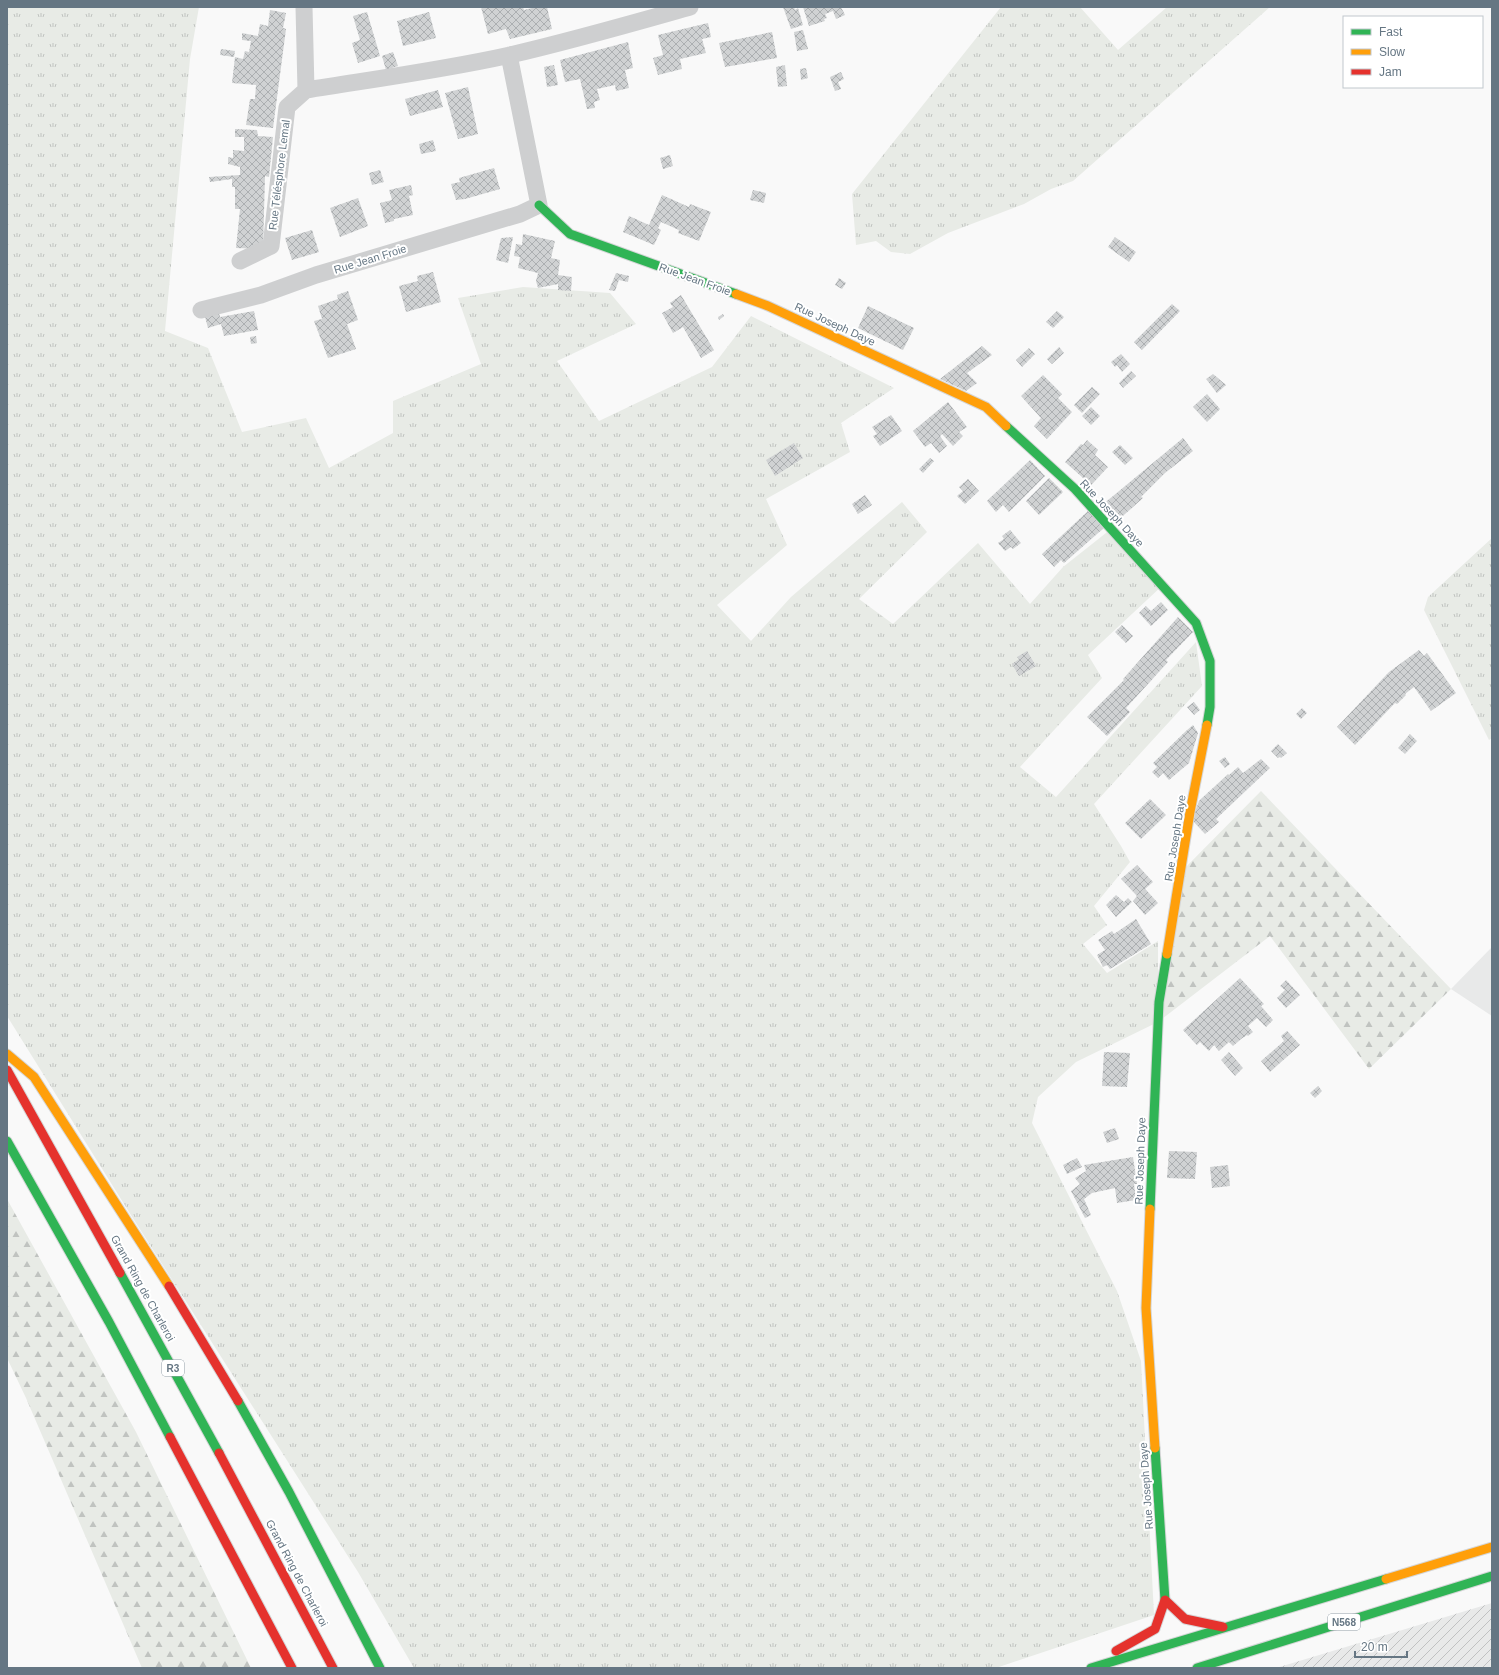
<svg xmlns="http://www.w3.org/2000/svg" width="1499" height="1675" font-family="Arial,sans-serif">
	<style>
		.built { fill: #e8e9e9 }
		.industrial { fill: url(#industrial-furrows) }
		.grass { fill: url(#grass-tufts) }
		.forest { fill: url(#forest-firs) }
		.building { fill: url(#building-cross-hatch) }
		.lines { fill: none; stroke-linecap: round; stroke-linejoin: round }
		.fast-casing { stroke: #d5d6d7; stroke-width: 11 }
		.slow-casing { stroke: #d5d6d7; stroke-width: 11 }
		.jam-casing { stroke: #d5d6d7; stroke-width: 11 }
		.street { stroke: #cecfd0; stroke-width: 17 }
		.fast { stroke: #30b455; stroke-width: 9 }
		.slow { stroke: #ff9f0a; stroke-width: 9 }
		.jam { stroke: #e5322d; stroke-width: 9 }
		.labels { text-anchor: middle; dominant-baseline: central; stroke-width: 4; stroke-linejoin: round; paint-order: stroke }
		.shield { fill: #fff; stroke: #939fa8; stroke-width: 1 }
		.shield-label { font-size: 10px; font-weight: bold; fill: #657683 }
		.street-label { font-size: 11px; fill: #657683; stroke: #fff }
	</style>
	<defs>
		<pattern id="industrial-furrows" width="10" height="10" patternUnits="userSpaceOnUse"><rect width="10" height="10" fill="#e8e9e9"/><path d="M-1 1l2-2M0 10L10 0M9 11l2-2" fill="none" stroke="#c0c1c2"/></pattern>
		<pattern id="grass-tufts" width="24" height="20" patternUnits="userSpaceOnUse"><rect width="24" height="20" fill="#e8ebe6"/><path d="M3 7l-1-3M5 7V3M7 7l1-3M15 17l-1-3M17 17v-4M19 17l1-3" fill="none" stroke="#c0c3c0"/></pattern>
		<pattern id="forest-firs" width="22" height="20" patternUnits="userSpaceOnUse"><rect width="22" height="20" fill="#e8ebe6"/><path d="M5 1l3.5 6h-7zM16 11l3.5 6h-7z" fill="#c0c3c0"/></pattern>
		<pattern id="building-cross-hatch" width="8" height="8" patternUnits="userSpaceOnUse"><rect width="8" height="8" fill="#d0d2d3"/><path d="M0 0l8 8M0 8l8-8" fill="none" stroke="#acafb1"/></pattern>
	</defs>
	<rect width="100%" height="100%" fill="#f9f9f9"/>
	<path class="built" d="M1492 947V1016L1451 989Z"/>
	<path class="industrial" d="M1492 1603V1668H1276Z"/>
	<path class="grass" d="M7 7H199L190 59 165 331 208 348 242 432 306 418 329 468 393 433V401L481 364 458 298 523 287 610 293 636 324 557 361 599 421 712 367 751 316 894 388 841 423 850 452 766 499 787 545 717 605 751 641 791 597 902 502 927 532 859 599 893 624 978 543 1030 604 1063 567 1111 529 1163 585 1088 655 1102 678 1020 767 1056 797 1196 642 1202 686 1094 804 1121 846 1130 862 1094 906 1107 925 1083 944 1107 973 1158 941V1022L1076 1062 1038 1097 1032 1123 1117 1291 1141 1361 1154 1615 996 1668H414L358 1572 129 1212 7 1016Z
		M1001 7H1080L1118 50 1167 7H1270L1073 181 1051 189 1024 204 948 233 910 254 891 252 876 241 856 245 852 194Z
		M1492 538V738L1489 740 1424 610 1428 597Z"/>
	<path class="forest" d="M1261 791 1451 989 1369 1069 1270 936 1158 1022 1181 872Z
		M7 1199 136 1432 251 1668H142L26 1398 7 1358Z"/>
	<path class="building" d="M481 7H523L524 10 536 7H547L552 29 510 39 506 29 488 34Z
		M783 7H794L795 10 798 8 803 25 791 29Z
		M803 7H841L845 15 836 19 833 11 825 14 827 18 824 19 825 21 809 26Z
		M270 10 286 13 283 28 286 29 273 128 246 125 250 99H255L256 85 232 83 235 57 243 59 245 51 249 52 251 41 242 40V33L258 36 260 24 268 26Z
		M367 12 380 56 358 63 352 43 360 40 353 16Z
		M429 12 436 38 403 46 397 21Z
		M708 23 711 37 702 39 706 53 680 59 682 69 658 75 653 58 663 55 658 35Z
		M803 30 808 49 797 51 794 32Z
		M772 32 777 58 725 67 719 43Z
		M628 42 633 68 625 70 629 88 616 91 615 85 597 89 600 100 594 102 595 108 587 109 580 79 565 82 560 60Z
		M221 49 235 51 234 57 220 55Z
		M393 52 398 66 386 70 382 56Z
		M554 65 558 85 547 87 544 67Z
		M785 65 787 86 778 87 776 67Z
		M806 68 808 78 801 80 800 69Z
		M841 72 844 79 838 82 841 89 835 91 830 77Z
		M468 87 478 134 458 139 445 93Z
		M438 90 443 107 410 116 405 99Z
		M235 129 257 130 258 136 273 137 269 177 265 176 263 249 236 248 240 209H235V187H232V179L210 182 209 177 240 175V167L228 164V157L233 158V150L244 151V137H235Z
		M433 140 436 151 421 154 419 144Z
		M670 155 673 166 663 169 660 158Z
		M494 168 500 189 465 199 456 200 451 184 460 182 459 178Z
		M380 170 384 182 372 185 369 173Z
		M411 185 413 195 409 196 413 215 394 219V221L385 223 380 203 392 200 389 190Z
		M753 190 766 193 764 203 750 200Z
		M662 195 689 207 690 204 711 212 699 241 678 233 679 230 661 222 658 228 661 230 654 245 623 232 629 216 649 225Z
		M358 198 368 226 340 237 330 208Z
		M312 230 319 252 292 260 285 238Z
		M523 234 555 241 551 258 560 260 558 275 572 277 571 291 558 290V284L538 288 536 281 538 273 518 268 520 257 514 256 516 244 522 245Z
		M513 237 508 263 496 260 501 238Z
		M1115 237 1136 252 1129 262 1108 247Z
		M433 272 441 302 406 312 399 286 418 281 417 276Z
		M616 273 629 276 628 282 619 280 615 291 609 290Z
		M839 278 846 283 842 289 835 285Z
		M348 291 358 320 347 324 356 349 328 358 314 321 322 319 318 306 338 299 337 295Z
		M681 295 714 350 701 358 683 327 673 333 662 313 673 307 670 303Z
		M1172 304 1180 311 1142 350 1134 342Z
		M868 306 914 328 903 350 858 328Z
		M254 311 258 330 224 336 221 324 208 328 205 317 219 313 220 317Z
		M1057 311 1064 317 1053 328 1046 322Z
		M723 314 724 316 719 320 718 317Z
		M256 336 257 343 251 344 250 337Z
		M982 346 992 355 967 373 977 383 966 391 940 379Z
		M1059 347 1064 353 1052 364 1047 359Z
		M1029 348 1035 354 1022 367 1016 360Z
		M1121 354 1130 364 1122 372 1117 365 1115 367 1111 362Z
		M1131 371 1136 376 1123 388 1119 383Z
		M1213 374 1226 385 1217 393 1206 379Z
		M1043 375 1062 394 1058 398 1072 412 1047 439 1034 426 1041 418 1021 396Z
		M1092 387 1100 394 1082 413 1074 405Z
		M1207 394 1220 409 1207 422 1193 407Z
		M948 402 967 427 959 432 963 436 953 446 942 434 940 436 947 446 939 453 931 443 925 447 913 431Z
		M1091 407 1100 416 1091 425 1082 416Z
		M891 415 902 431 880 446 873 436 877 434 872 427Z
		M1183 438 1193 451 1165 473 1141 497 1143 498 1116 522 1101 506Z
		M1087 440 1098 450 1095 455 1108 467 1091 485 1065 462 1081 444 1083 445Z
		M794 443 803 458 775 476 766 460Z
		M1120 445 1133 458 1125 465 1112 452Z
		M930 458 934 461 923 473 919 469Z
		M1030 460 1045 476 1009 512 1003 505 996 512 987 501Z
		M1049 478 1063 492 1039 515 1026 501Z
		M968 479 979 491 965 504 957 496 963 491 959 487Z
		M865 495 872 505 858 514 852 504Z
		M1089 510 1105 527 1064 563 1061 560 1054 567 1042 554Z
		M1010 530 1021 543 1013 549 1011 547 1005 551 998 543 1004 539 1002 536Z
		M1161 602 1168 610 1151 626 1139 613 1146 606 1151 611Z
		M1178 617 1193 632 1166 660 1168 662 1126 708 1130 712 1107 736 1087 717 1124 680 1123 679Z
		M1122 625 1133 636 1126 643 1115 632Z
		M1419 650 1424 656 1427 653 1456 693 1431 711 1414 687 1405 694 1406 695 1397 704 1395 703 1355 745 1337 727 1389 672Z
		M1027 651 1036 666 1019 676 1012 664 1019 659 1017 657Z
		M1194 702 1200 710 1194 715 1187 707Z
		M1302 708 1307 713 1301 719 1296 714Z
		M1193 725 1198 733 1189 763 1169 780 1163 773 1158 778 1152 772 1157 767 1153 763 1186 731Z
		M1410 734 1417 741 1405 754 1398 748Z
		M1278 744 1287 753 1281 758 1280 757 1278 758 1271 751Z
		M1225 757 1230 764 1225 768 1219 761Z
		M1261 759 1270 768 1216 819 1219 822 1205 834 1192 820 1199 801 1228 774 1229 775 1238 767 1243 773Z
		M1150 799 1166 815 1141 839 1125 823Z
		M1137 865 1153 882 1145 889 1158 903 1145 915 1133 901 1137 896 1121 879Z
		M1116 895 1124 902 1128 898 1132 902 1116 917 1106 905Z
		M1136 919 1151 944 1110 969 1107 965 1103 967 1097 955 1105 950 1098 940 1112 931 1114 934Z
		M1240 978 1264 1004 1261 1006 1273 1020 1266 1027 1257 1018 1248 1026 1253 1032 1248 1036 1247 1035 1241 1039 1233 1046 1229 1042 1219 1051 1214 1045 1209 1051 1200 1042 1197 1045 1183 1030Z
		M1286 980 1300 995 1286 1008 1277 998 1285 990 1280 986Z
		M1287 1031 1300 1045 1270 1072 1261 1061 1284 1041 1281 1036Z
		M1104 1052 1130 1053 1127 1087 1102 1086Z
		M1229 1052 1243 1068 1235 1076 1221 1060Z
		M1318 1086 1322 1091 1315 1098 1310 1093Z
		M1115 1128 1119 1139 1107 1143 1103 1132Z
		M1169 1151 1197 1152 1195 1179 1167 1178Z
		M1133 1157 1137 1184H1134L1136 1200 1117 1203 1115 1188 1092 1193 1084 1199 1091 1215 1085 1218 1071 1191 1080 1184 1075 1178 1086 1171 1084 1165Z
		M1077 1158 1082 1167 1067 1174 1063 1165Z
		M1228 1165 1230 1186 1212 1188 1210 1167Z"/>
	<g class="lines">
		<defs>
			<path id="fast" d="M539 205 570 234 736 294
				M1006 426 1075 489 1196 623 1210 661V707L1207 725
				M7 1141 109 1322 170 1437
				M1150 1209 1159 1002 1167 954
				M120 1273 219 1453
				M238 1401 289 1492 380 1668
				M1155 1448 1165 1600
				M1091 1668 1386 1579
				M1197 1668 1492 1576"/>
			<path id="slow" d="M736 294 768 306 986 407 1006 426
				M1167 954 1190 812 1207 725
				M7 1054 34 1077 169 1286
				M1150 1209 1146 1308 1155 1448
				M1386 1579 1492 1547"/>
			<path id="jam" d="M7 1070 120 1273
				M169 1286 238 1401
				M170 1437 292 1668
				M219 1453 333 1668
				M1116 1651 1155 1629 1165 1600 1185 1619 1223 1627"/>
		</defs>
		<use href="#fast" class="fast-casing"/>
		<use href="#slow" class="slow-casing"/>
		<use href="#jam" class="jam-casing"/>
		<path class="street" d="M306 90C374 79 443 70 510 55 571 41 630 24 690 7
			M240 261 271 246 287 107 306 90 304 7
			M201 310 261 295 316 275 520 214 539 205 509 55"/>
		<use href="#fast" class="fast"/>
		<use href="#slow" class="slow"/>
		<use href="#jam" class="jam"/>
	</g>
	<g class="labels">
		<g class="shield">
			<rect x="162" y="1360" width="22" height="16" rx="3"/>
			<rect x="1328" y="1614" width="32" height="16" rx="3"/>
		</g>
		<g class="shield-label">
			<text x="173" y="1368">R3</text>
			<text x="1344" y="1622">N568</text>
		</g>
		<g class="street-label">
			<text transform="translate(279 175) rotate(-83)">Rue Télésphore Lemal</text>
			<text transform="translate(370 259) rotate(-17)">Rue Jean Froie</text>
			<text transform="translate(695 279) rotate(20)">Rue Jean Froie</text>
			<text transform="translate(835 324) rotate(25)">Rue Joseph Daye</text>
			<text transform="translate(1112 513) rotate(47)">Rue Joseph Daye</text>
			<text transform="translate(1175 838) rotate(-81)">Rue Joseph Daye</text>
			<text transform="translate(1140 1161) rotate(-88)">Rue Joseph Daye</text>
			<text transform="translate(143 1288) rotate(61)">Grand Ring de Charleroi</text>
			<text transform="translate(1146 1486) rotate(-94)">Rue Joseph Daye</text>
			<text transform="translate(297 1573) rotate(62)">Grand Ring de Charleroi</text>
		</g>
	</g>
	<rect width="1499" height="1675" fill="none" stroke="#657683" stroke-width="16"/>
	<rect x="1343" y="16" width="140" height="72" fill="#ffffff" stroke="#c1c8cd"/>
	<rect x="1351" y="29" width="20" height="6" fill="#30b455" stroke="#c1c8cd"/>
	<text x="1379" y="36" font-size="12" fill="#657683">Fast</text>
	<rect x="1351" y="49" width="20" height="6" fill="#ff9f0a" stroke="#c1c8cd"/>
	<text x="1379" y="56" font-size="12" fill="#657683">Slow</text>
	<rect x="1351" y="69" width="20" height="6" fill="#e5322d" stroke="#c1c8cd"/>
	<text x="1379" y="76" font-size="12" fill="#657683">Jam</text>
	<path d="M1355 1651v6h52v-6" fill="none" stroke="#657683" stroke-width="2"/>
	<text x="1361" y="1651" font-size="12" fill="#657683" stroke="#ffffff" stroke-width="3" paint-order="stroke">20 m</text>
</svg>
